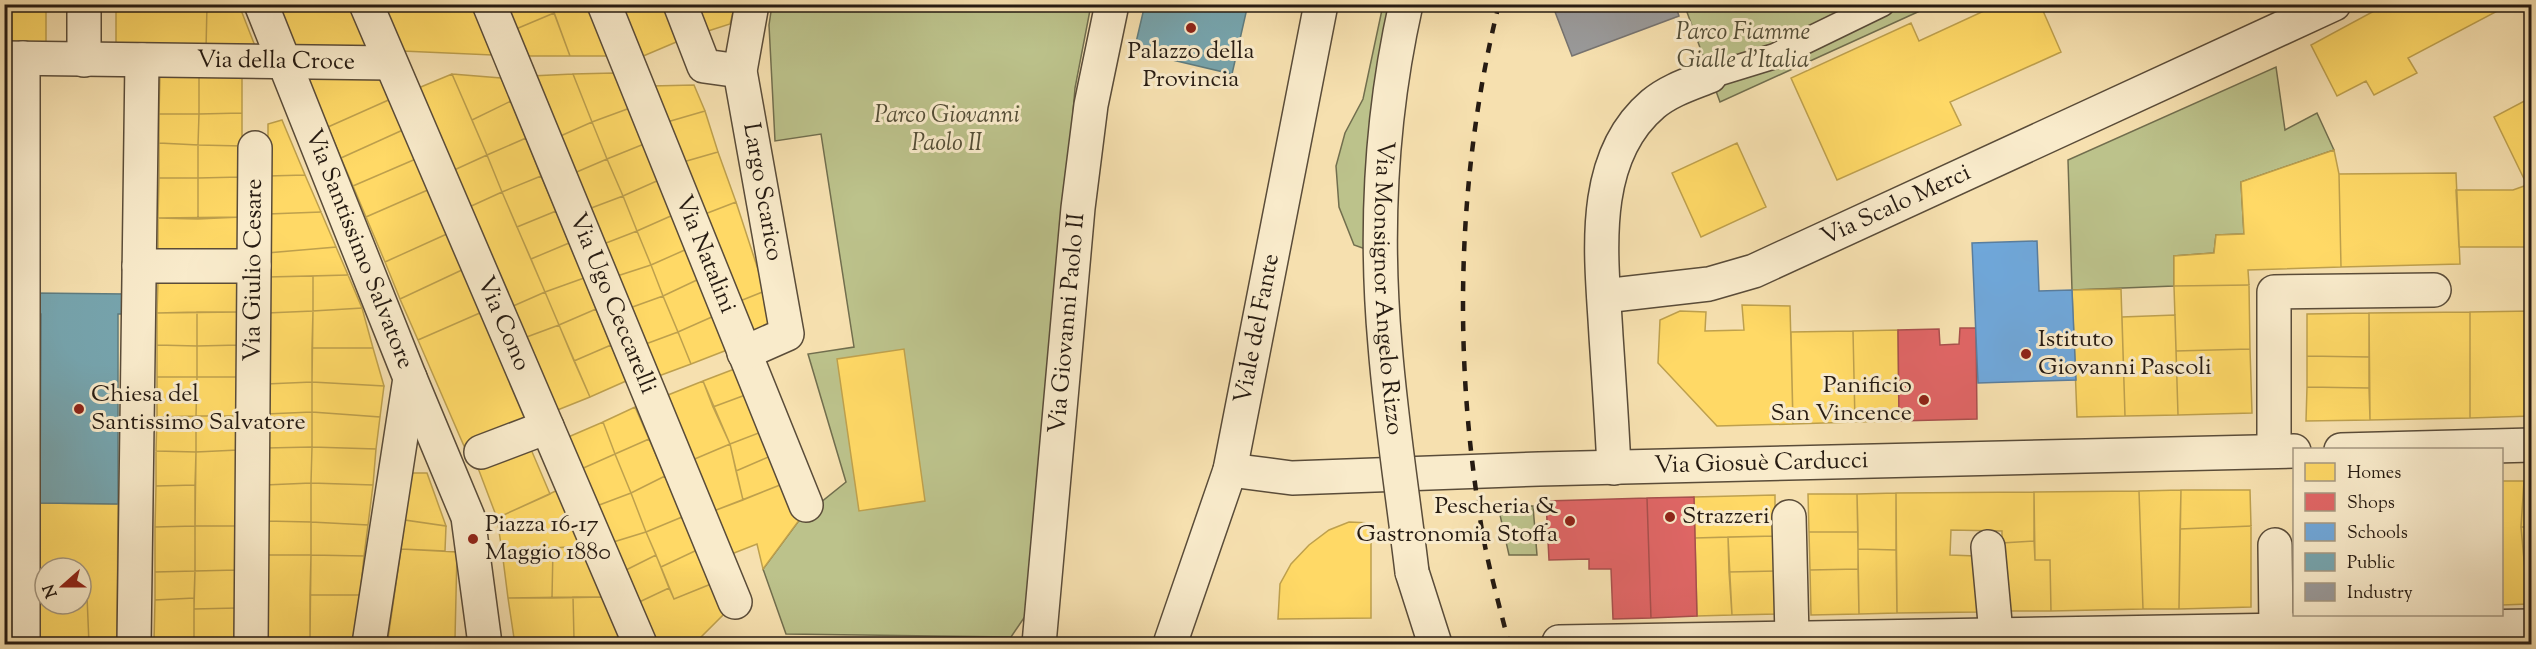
<svg xmlns="http://www.w3.org/2000/svg" width="2536" height="649" font-family="'Sorts Mill Goudy',serif">
	<style>
		.green { fill: #bcc28b; stroke: #716e4e; stroke-width: 1.5 }
		.homes { fill: #ffd966; stroke: #bea04d; stroke-width: 1.5 }
		.shops { fill: #e06666; stroke: #a8504d; stroke-width: 1.5 }
		.schools { fill: #6fa8dc; stroke: #597e9f; stroke-width: 1.5 }
		.public { fill: #76a5af; stroke: #5e7c80; stroke-width: 1.5 }
		.industry { fill: #999; stroke: #767370; stroke-width: 1.5 }
		.lines { fill: none; stroke-linecap: round; stroke-linejoin: round }
		.pedestrian-casing { stroke: #5a4c39; stroke-width: 27 }
		.minor-casing { stroke: #5a4c39; stroke-width: 36 }
		.pedestrian { stroke: #f9ebcb; stroke-width: 24 }
		.minor { stroke: #f9ebcb; stroke-width: 33 }
		.rail { stroke: #261b12; stroke-width: 4.5; stroke-dasharray: 10 10; stroke-linecap: butt }
		.minor-bridge-casing { stroke: #5a4c39; stroke-width: 36; stroke-linecap: butt }
		.minor-bridge { stroke: #f9ebcb; stroke-width: 33 }
		.poi-dot { fill: #8f2418; stroke: #f9ebcb; stroke-width: 2 }
		.labels { text-anchor: middle; dominant-baseline: central; stroke-width: 6; stroke-linejoin: round; paint-order: stroke }
		.park-label { font-size: 24px; font-style: italic; fill: #534d36; stroke: #f9ebcb }
		.poi-label { font-size: 24px; fill: #261b12; stroke: #f9ebcb; text-anchor: start }
		.street-label { font-size: 24px; fill: #261b12; stroke: #f9ebcb }
	</style>
	<rect width="100%" height="100%" fill="#f6e0af"/>
	<filter id="stains"><feTurbulence type="fractalNoise" baseFrequency=".00333" numOctaves="4"/><feColorMatrix values="0 0 0 0 .2 0 0 0 0 .09 0 0 0 0 .02 0 0 0 .5 -.17"/></filter>
	<radialGradient id="worn" r=".72"><stop offset=".6" stop-color="#630" stop-opacity="0"/><stop offset="1" stop-color="#630" stop-opacity=".3"/></radialGradient>
	<path class="green" d="M1684 4 1933 5 1720 102Z
		M772 5H1091L1075 88 1034 586 1028 612 1011 637 786 634 763 569 800 519 846 482 808 354 854 347 821 134 775 141 769 25Z
		M1383 5H1392L1368 250 1354 245 1339 207 1336 166 1345 133 1363 99Z
		M2276 67 2285 130 2317 113 2334 150 2241 182 2244 234 2216 235 2214 253 2174 256V286L2072 290 2068 160Z
		M1498 506H1533L1537 555H1509Z"/>
	<path class="homes" d="M4 4H46V7H4Z
		M116 4 207 5 206 50 116 49Z
		M292 4H357L376 51 294 49 279 10Z
		M382 4H471L492 55 402 51Z
		M505 4H551L554 13 516 29Z
		M551 4H592L613 56H570Z
		M620 4H667L681 40 641 57Z
		M697 4H735L730 24 708 31Z
		M1999 4H2040L2061 52 1950 102 1961 125 1837 180 1791 78 1911 23 1919 41Z
		M2387 4H2506L2507 6 2408 58 2417 73 2374 95 2366 81 2337 96 2311 45Z
		M207 5H239L257 51 206 50Z
		M4 7H46V45L4 44Z
		M554 13 570 56H527L516 29Z
		M304 73 383 74 393 98 328 127Z
		M615 73 630 108 592 122 573 74Z
		M4 74H12V138H4Z
		M160 74 199 75V114H159Z
		M452 74 487 155 452 171 416 89Z
		M452 74 501 78 511 101 472 120Z
		M573 74 592 122 556 138 531 76Z
		M199 75 242 77V113L199 114Z
		M694 85 705 111 667 122 652 86Z
		M2532 97V247H2459L2456 190H2513L2527 185 2494 117Z
		M393 98 405 129 341 158 328 127Z
		M511 101 526 138 487 155 472 120Z
		M630 108 644 144 607 159 592 122Z
		M705 111 718 152 683 162 667 122Z
		M242 113V146L198 145 199 114Z
		M159 114H199L198 145 159 143Z
		M282 120 305 175 268 176V124Z
		M592 122 607 159 572 174 556 138Z
		M405 129 418 158 353 186 341 158Z
		M4 138H12V174H4Z
		M526 138 541 176 502 192 487 155Z
		M159 143 198 145V178H159Z
		M1737 143 1766 207 1701 237 1672 173Z
		M644 144 659 180 623 196 607 159Z
		M198 145 242 146 241 177 198 178Z
		M2334 150 2339 174 2341 267 2248 270 2249 285 2174 286V256L2214 253 2216 235 2244 234 2241 182Z
		M718 152 736 202 705 214 683 162Z
		M487 155 502 192 467 208 452 171Z
		M418 158 430 189 366 217 353 186Z
		M607 159 623 196 586 210 572 174Z
		M2456 173 2460 264 2341 267 2339 174Z
		M4 174H12V212H4Z
		M305 175 321 212 268 214V176Z
		M541 176 556 211 517 227 502 192Z
		M241 177V217L198 219V178Z
		M159 178H198V219L158 218Z
		M659 180 673 215 637 231 623 196Z
		M430 189 449 233 385 262 366 217Z
		M502 192 545 292 511 307 467 208Z
		M623 196 637 231 601 245 586 210Z
		M736 202 765 291 740 301 705 214Z
		M556 211 569 243 531 259 517 227Z
		M4 212H12V253H4Z
		M321 212 336 247 267 253 268 214Z
		M673 215 687 249 651 265 637 231Z
		M241 217V258L158 259V218Z
		M637 231 651 265 614 277 601 245Z
		M449 233 464 269 400 299 385 262Z
		M569 243 584 278 545 292 531 259Z
		M336 247 348 275 267 277V253Z
		M687 249 699 279 663 296 651 265Z
		M651 265 663 296 627 309 614 277Z
		M464 269 482 312 418 340 400 299Z
		M348 275 362 308 313 311V276Z
		M313 276V311L267 313V277Z
		M4 277H13L12 320H4Z
		M240 278V312L157 313 158 281Z
		M584 278 596 309 559 325 545 292Z
		M699 279 714 316 678 332 663 296Z
		M2249 285 2250 349 2176 351 2174 286Z
		M2121 289 2125 416 2077 417 2072 290Z
		M765 291 777 328 755 336 740 301Z
		M545 292 559 325 524 338 511 307Z
		M663 296 678 332 643 345 627 309Z
		M1742 305 1790 306 1793 424 1717 426 1658 363 1660 320 1680 311 1706 312 1705 331 1744 330Z
		M362 308 373 348H312L313 311Z
		M596 309 611 345 574 361 559 325Z
		M313 311 312 382 266 384 267 313Z
		M2532 311V416L2470 418V312Z
		M197 312H240L239 345 197 346Z
		M197 312V346L157 345V313Z
		M482 312 527 419 464 446 418 340Z
		M2470 312V418L2370 420 2369 313Z
		M2369 313V357L2307 356V314Z
		M2175 315 2178 415 2125 416 2122 317Z
		M714 316 727 350 691 364 678 332Z
		M4 320H12V356H4Z
		M559 325 590 397 555 411 524 338Z
		M1898 330 1899 421 1855 422 1853 331Z
		M1853 331 1855 422 1793 424 1791 332Z
		M678 332 691 364 656 377 643 345Z
		M157 345 197 346V377H157Z
		M239 345V377H197V346Z
		M611 345 626 381 590 397 574 361Z
		M312 348H373L384 386 312 382Z
		M904 349 925 501 859 511 837 359Z
		M2250 349 2252 413 2178 415 2176 351Z
		M4 356H12L11 388H4Z
		M2307 356 2369 357V388L2307 387Z
		M737 368 748 394 713 407 703 381Z
		M157 377H197L196 416 157 417Z
		M197 377H239L238 416H196Z
		M703 381 730 444 690 461 663 397Z
		M312 382V412L266 414V384Z
		M312 382 384 386 380 417 312 412Z
		M2307 387 2369 388 2370 420 2306 421Z
		M4 388H11V437H4Z
		M748 394 764 431 730 444 713 407Z
		M635 407 649 439 615 454 603 422Z
		M312 412V447L266 448V414Z
		M312 412 380 417 376 449 312 447Z
		M196 416H238V450L196 452Z
		M196 416V452L156 451 157 417Z
		M603 422 615 454 579 470 566 438Z
		M764 431 773 455 736 471 730 444Z
		M4 437H11V503L4 502Z
		M649 439 665 476 631 493 615 454Z
		M730 444 743 500 711 512 690 461Z
		M312 447 311 483 265 485 266 448Z
		M312 447 376 449 373 485 311 483Z
		M530 447 550 494 497 518 478 468Z
		M238 450V526H195L196 452Z
		M156 451 196 452 195 485 156 486Z
		M615 454 631 493 594 507 579 470Z
		M773 455 785 483 743 500 736 471Z
		M412 473H427L446 526 405 520Z
		M665 476 682 517 646 532 631 493Z
		M2502 481H2524L2521 527 2528 604 2502 605Z
		M2524 481H2532V527H2521Z
		M311 483 373 485 368 525 311 522Z
		M311 483V522L265 521V485Z
		M785 483 800 519 763 569 757 544 729 555 711 512Z
		M195 485V526L155 527 156 486Z
		M560 489 584 546 502 551 497 518Z
		M2181 490H2250L2251 526 2180 529Z
		M2181 490 2179 609H2143L2139 491Z
		M2139 491 2143 609 2051 611 2050 560H2035L2034 492Z
		M2034 492V541L2002 543V531L1951 530 1950 555 1976 556 1977 612 1897 613 1896 493Z
		M631 493 646 532 610 543 594 507Z
		M1896 493V550L1858 549 1857 494Z
		M1808 494H1857L1858 532H1809Z
		M1775 495V536L1695 538 1694 497Z
		M4 502 11 503V544H4Z
		M40 503 118 504 117 643 89 644 87 596H81V568H45V596H39Z
		M682 517 697 550 661 567 646 532Z
		M405 520 446 526 445 551 401 549Z
		M265 521 311 522V555H265Z
		M311 522 368 525 364 556 311 555Z
		M1349 522 1371 523V618L1278 619 1280 584 1291 564 1309 545 1329 530Z
		M195 526H238L237 570 195 571Z
		M195 526V571L155 572V527Z
		M2251 526V607L2179 609 2180 529Z
		M2521 527H2532V604H2528Z
		M646 532 656 555 622 572 610 543Z
		M1809 532H1858V569L1810 570Z
		M1775 536 1776 571 1729 572 1728 537Z
		M1728 537 1732 615 1697 616 1695 538Z
		M2034 541 2035 560H2050L2051 611H2004L2002 543Z
		M584 546 606 597 552 598 553 548Z
		M553 548 552 598H508L502 551Z
		M401 549 457 552 455 639H388Z
		M1858 549 1896 550 1897 613 1859 614Z
		M697 550 711 584 674 599 661 567Z
		M265 555H311L310 640 264 641Z
		M311 555 364 556 360 595H310Z
		M656 555 669 588 635 604 622 572Z
		M1858 569 1859 614 1811 615 1810 570Z
		M237 570V608L194 609 195 571Z
		M195 571 194 598 155 600V572Z
		M1776 571 1777 614 1732 615 1729 572Z
		M4 573H12L11 603H4Z
		M711 584 724 614 700 638 650 639 635 604 669 588 674 599Z
		M310 595H360L354 639 310 640Z
		M39 596H45V604H81V596H87L89 644H39Z
		M573 597H606L624 638 574 639Z
		M573 597 574 639 514 638 508 598Z
		M194 598V639L154 642 155 600Z
		M4 603H11V644H4Z
		M237 608 236 641 194 639V609Z"/>
	<path class="shops" d="M1960 328H1976L1977 419 1899 421 1898 330 1939 329 1940 345 1959 344Z
		M1694 497 1697 616 1651 618 1647 498Z
		M1647 498 1651 618 1613 619 1611 569H1589V559L1549 560 1546 501Z"/>
	<path class="schools" d="M2037 241 2039 291 2072 290 2076 380 1978 383 1972 243Z"/>
	<path class="public" d="M1145 4H1248L1232 74 1134 51Z
		M33 293 126 294V314H118V504L40 503 41 314H33Z"/>
	<path class="industry" d="M1552 4H1675L1679 16 1572 56Z"/>
	<g class="lines">
		<defs>
			<path id="pedestrian" d="M1710 76 1775 56 1882 4"/>
			<g id="minor">
				<path id="s1" d="M261 4 410 378 369 644"/>
				<path id="s2" d="M366 4 640 644"/>
				<path id="s3" d="M489 4 735 602"/>
				<path id="s4" d="M604 4 806 505"/>
				<path d="M680 4 704 66 740 71"/>
				<path id="s5" d="M4 58 390 63"/>
				<path d="M84 60V4"/>
				<path d="M139 266H254"/>
				<path id="s6" d="M1604 296 1709 284 1754 271 2334 4"/>
				<path d="M744 353 787 334 740 71 752 4"/>
				<path d="M410 378 468 517 485 644"/>
				<path d="M2341 450 2532 445"/>
				<path d="M2274 451V292L2434 290"/>
				<path d="M481 452 547 427"/>
				<path d="M1614 468C1612 424 1609 380 1606 336 1602 260 1587 160 1653 104 1670 90 1690 84 1710 76"/>
				<path id="s7" d="M1230 470 1292 478 1539 469 2294 451"/>
				<path d="M1789 517 1792 636"/>
				<path d="M2275 545 2276 629"/>
				<path d="M1988 547 1997 644"/>
				<path d="M1412 572 1435 644"/>
				<path d="M1559 642 2532 626"/>
				<path d="M23 644V58"/>
				<path d="M134 644 142 60"/>
				<path id="s8" d="M251 644 255 148"/>
				<path id="s9" d="M1039 644 1078 208 1091 105 1112 4"/>
				<path id="s10" d="M1170 644 1230 470 1321 4"/>
			</g>
		</defs>
		<use href="#pedestrian" class="pedestrian-casing"/>
		<use href="#minor" class="minor-casing"/>
		<use href="#pedestrian" class="pedestrian"/>
		<use href="#minor" class="minor"/>
		<path class="rail" d="M1499 4C1458 168 1453 345 1479 511 1485 556 1498 600 1509 644"/>
		<defs>
			<g id="minor-bridge">
				<path id="s11" d="M1406 4C1381 115 1375 232 1385 345 1391 421 1403 496 1412 572"/>
			</g>
		</defs>
		<use href="#minor-bridge" class="minor-bridge-casing"/>
		<use href="#minor-bridge" class="minor-bridge"/>
	</g>
	<g class="poi-dot">
		<circle cx="1191" cy="28" r="6"/>
		<circle cx="2026" cy="354" r="6"/>
		<circle cx="1924" cy="400" r="6"/>
		<circle cx="79" cy="409" r="6"/>
		<circle cx="1670" cy="517" r="6"/>
		<circle cx="1570" cy="521" r="6"/>
		<circle cx="473" cy="539" r="6"/>
	</g>
	<g class="labels">
		<g class="park-label">
			<text x="1743" y="33">Parco Fiamme<tspan x="1743" dy="28">Gialle d'Italia</tspan></text>
			<text x="947" y="116">Parco Giovanni<tspan x="947" dy="28">Paolo II</tspan></text>
		</g>
		<g class="poi-label">
			<text x="1191" y="52" text-anchor="middle">Palazzo della<tspan x="1191" dy="28">Provincia</tspan></text>
			<text x="2038" y="340">Istituto<tspan x="2038" dy="28">Giovanni Pascoli</tspan></text>
			<text x="1912" y="386" text-anchor="end">Panificio<tspan x="1912" dy="28">San Vincence</tspan></text>
			<text x="91" y="395">Chiesa del<tspan x="91" dy="28">Santissimo Salvatore</tspan></text>
			<text x="1558" y="507" text-anchor="end">Pescheria &amp;<tspan x="1558" dy="28">Gastronomia Stoffa</tspan></text>
			<text x="1682" y="517">Strazzeri</text>
			<text x="485" y="525">Piazza 16-17<tspan x="485" dy="28">Maggio 1880</tspan></text>
		</g>
		<g class="street-label">
			<text stroke="none"><textPath href="#s5" startOffset="272">Via della Croce</textPath></text>
			<text transform="translate(762 192) rotate(80)">Largo Scarico</text>
			<text stroke="none"><textPath href="#s6" startOffset="309">Via Scalo Merci</textPath></text>
			<text stroke="none"><textPath href="#s1" startOffset="264">Via Santissimo Salvatore</textPath></text>
			<text stroke="none"><textPath href="#s4" startOffset="270">Via Natalini</textPath></text>
			<text stroke="none"><textPath href="#s8" startOffset="374">Via Giulio Cesare</textPath></text>
			<text stroke="none"><textPath href="#s11" startOffset="286">Via Monsignor Angelo Rizzo</textPath></text>
			<text stroke="none"><textPath href="#s3" startOffset="324">Via Ugo Ceccarelli</textPath></text>
			<text stroke="none"><textPath href="#s9" startOffset="322">Via Giovanni Paolo II</textPath></text>
			<text stroke="none"><textPath href="#s2" startOffset="348">Via Cono</textPath></text>
			<text stroke="none"><textPath href="#s10" startOffset="328">Viale del Fante</textPath></text>
			<text stroke="none"><textPath href="#s7" startOffset="532">Via Giosuè Carducci</textPath></text>
		</g>
	</g>
	<rect width="2536" height="649" fill="none" stroke="#f6e0af" stroke-width="24"/>
	<rect x="6" y="6" width="2524" height="637" fill="none" stroke="#261b12" stroke-width="3"/>
	<rect x="12" y="12" width="2512" height="625" fill="none" stroke="#261b12" stroke-width="1.5"/>
	<rect x="2293" y="448" width="210" height="168" fill="#f9ebcb" stroke="#a59881" stroke-width="1.5"/>
	<rect x="2305" y="463" width="30" height="18" fill="#ffd966" stroke="#a59881" stroke-width="1.5"/>
	<text x="2347" y="478" font-size="18" fill="#261b12">Homes</text>
	<rect x="2305" y="493" width="30" height="18" fill="#e06666" stroke="#a59881" stroke-width="1.5"/>
	<text x="2347" y="508" font-size="18" fill="#261b12">Shops</text>
	<rect x="2305" y="523" width="30" height="18" fill="#6fa8dc" stroke="#a59881" stroke-width="1.5"/>
	<text x="2347" y="538" font-size="18" fill="#261b12">Schools</text>
	<rect x="2305" y="553" width="30" height="18" fill="#76a5af" stroke="#a59881" stroke-width="1.5"/>
	<text x="2347" y="568" font-size="18" fill="#261b12">Public</text>
	<rect x="2305" y="583" width="30" height="18" fill="#999999" stroke="#a59881" stroke-width="1.5"/>
	<text x="2347" y="598" font-size="18" fill="#261b12">Industry</text>
	<g transform="translate(63 586) rotate(249)"><circle r="28" fill="#f9ebcb" stroke="#a59881" stroke-width="1.5"/>
	<path d="M0-4.5L10 22L0 15L-10 22Z" fill="#8f2418"/>
	<text y="-9" font-size="16" font-weight="bold" text-anchor="middle" fill="#261b12">N</text>
	</g>
	<rect width="100%" height="100%" filter="url(#stains)"/>
	<rect width="100%" height="100%" fill="url(#worn)"/>
</svg>
